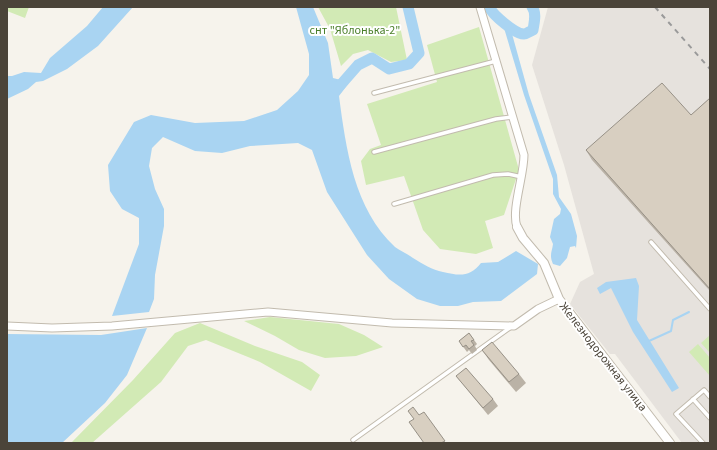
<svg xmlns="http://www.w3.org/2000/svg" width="717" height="450" font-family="'Source Sans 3',sans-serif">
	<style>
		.industrial { fill: #e6e2dd }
		.green { fill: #d2eab5 }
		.water { fill: #a9d4f2 }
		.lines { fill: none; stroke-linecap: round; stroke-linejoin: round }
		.stream { stroke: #a9d4f2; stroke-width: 2 }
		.river { stroke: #a9d4f2; stroke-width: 11 }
		.service-casing { stroke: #c2bbae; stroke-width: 5.5 }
		.minor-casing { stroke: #c2bbae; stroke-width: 9 }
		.tertiary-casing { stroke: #c2bbae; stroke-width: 10 }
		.service { stroke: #fff; stroke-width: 3.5 }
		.minor { stroke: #fff; stroke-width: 7 }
		.tertiary { stroke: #fff; stroke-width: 8 }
		.rail { stroke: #9a9a9a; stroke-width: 2; stroke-dasharray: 5 5; stroke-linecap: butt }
		.wall { fill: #bab2a6 }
		.building { fill: #d8cfc1; stroke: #979187 }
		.labels { text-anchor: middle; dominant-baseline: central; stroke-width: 4; stroke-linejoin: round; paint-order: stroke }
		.park-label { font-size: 12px; fill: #4a7f2a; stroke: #fff }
		.street-label { font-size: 12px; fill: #4b4439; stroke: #fff }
	</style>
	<rect width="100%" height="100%" fill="#f6f3ec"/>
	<path class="industrial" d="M548 7H710V443H682L615 354H610L570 304 580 282 594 274 564 165 532 65Z"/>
	<path class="green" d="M7 7H29L25 18 7 11Z
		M318 7H396L407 60 391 62 368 50 353 54 341 66 330 29Z
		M479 27 519 170 504 215 485 221 493 248 476 254 440 249 423 230 404 176 366 185 361 161 370 149 381 145 367 104 437 82 427 45Z
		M270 317 339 324 364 335 383 347 356 356 325 358 299 350 275 336 244 321Z
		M200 323 255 346 302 362 320 375 311 391 260 362 206 340 188 346 161 382 92 443H71L133 380 175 333Z
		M710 335V353L701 343Z
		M698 344 710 358V376L689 352Z"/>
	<path class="water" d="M103 7H133L98 46 67 69 43 81 36 82 28 89 7 99V76H12L24 72 41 73 50 58 87 26Z
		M296 7H313L328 43 333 78 345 81 348 84 339 96C346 149 354 209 395 247 400 251 408 254 413 258 423 264 432 270 443 272 460 276 470 277 481 263L498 262 516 251 538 264 537 274 501 301 473 302 458 306H440L417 299 389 279 367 255 327 192 312 150 298 143 250 146 222 153 195 151 163 137 152 148 149 166 155 189 164 209V226L155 275 154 299 149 312 112 316 139 244V218L122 209 110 191 108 165 134 122 151 115 195 123 244 121 277 110 298 91 309 75V54Z
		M504 21 509 23 529 95 557 175 559 197 571 214 577 236 576 248 575 246 570 247 567 258 560 266 553 264C549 255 552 252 553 244L550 237 554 219 560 214 561 209 553 194V179L524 95 504 28Z
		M636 278 639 286 637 320 679 388 672 392 633 332 611 288 600 294 597 288 606 282Z
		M147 328 127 375 105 403 62 443H7V334L101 335Z"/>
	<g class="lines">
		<path class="stream" d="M649 341 671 331 673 320 689 312"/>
		<path class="river" d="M489 7C493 15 515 34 524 34 527 34 530 31 533 30 534 23 537 13 532 7
			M334 87 337 89 358 65 372 58 389 69 409 64 419 53 408 7"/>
		<defs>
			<path id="service" d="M374 93 496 61
				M374 152 496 119 513 117
				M394 204 493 175 508 174 522 177
				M651 242 710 309
				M693 399 710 418
				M353 440 511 327
				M703 443 676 414 704 390 710 397"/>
			<path id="minor" d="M480 7 524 155C524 176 511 210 517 227
				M7 326 52 328 112 326 268 312 392 323 514 326 538 309 559 299"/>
			<path id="tertiary" d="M517 227 523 238 544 263 559 299 670 443"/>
		</defs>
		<use href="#service" class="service-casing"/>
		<use href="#minor" class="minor-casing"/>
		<use href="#tertiary" class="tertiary-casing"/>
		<use href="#service" class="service"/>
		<use href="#minor" class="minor"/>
		<use href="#tertiary" class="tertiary"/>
		<path class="rail" d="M655 7 710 69"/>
	</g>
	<path class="wall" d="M710 98V291L592 160 586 150 691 115Z
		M469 333 477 344 475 346 477 350 472 354 469 350 467 352 459 341Z
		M482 350 519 374 526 383 516 392 489 360Z
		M456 376 493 399 498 406 488 415 462 383Z"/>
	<path class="building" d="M662 83 691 115 710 98V289L586 150Z
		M469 333 474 340 471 341 474 345 469 349 466 345 463 347 459 341Z
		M492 342 519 374 509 382 482 350Z
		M466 368 493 399 483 408 456 376Z
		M413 407 419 415 424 412 445 441 441 443H424L409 422 414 419 408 411Z"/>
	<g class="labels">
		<g class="park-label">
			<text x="355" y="30">снт "Яблонька-2"</text>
		</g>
		<g class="street-label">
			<text transform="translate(603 357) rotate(52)">Железнодорожная улица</text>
		</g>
	</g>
	<rect width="717" height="450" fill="none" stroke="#4b4439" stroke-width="16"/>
</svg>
